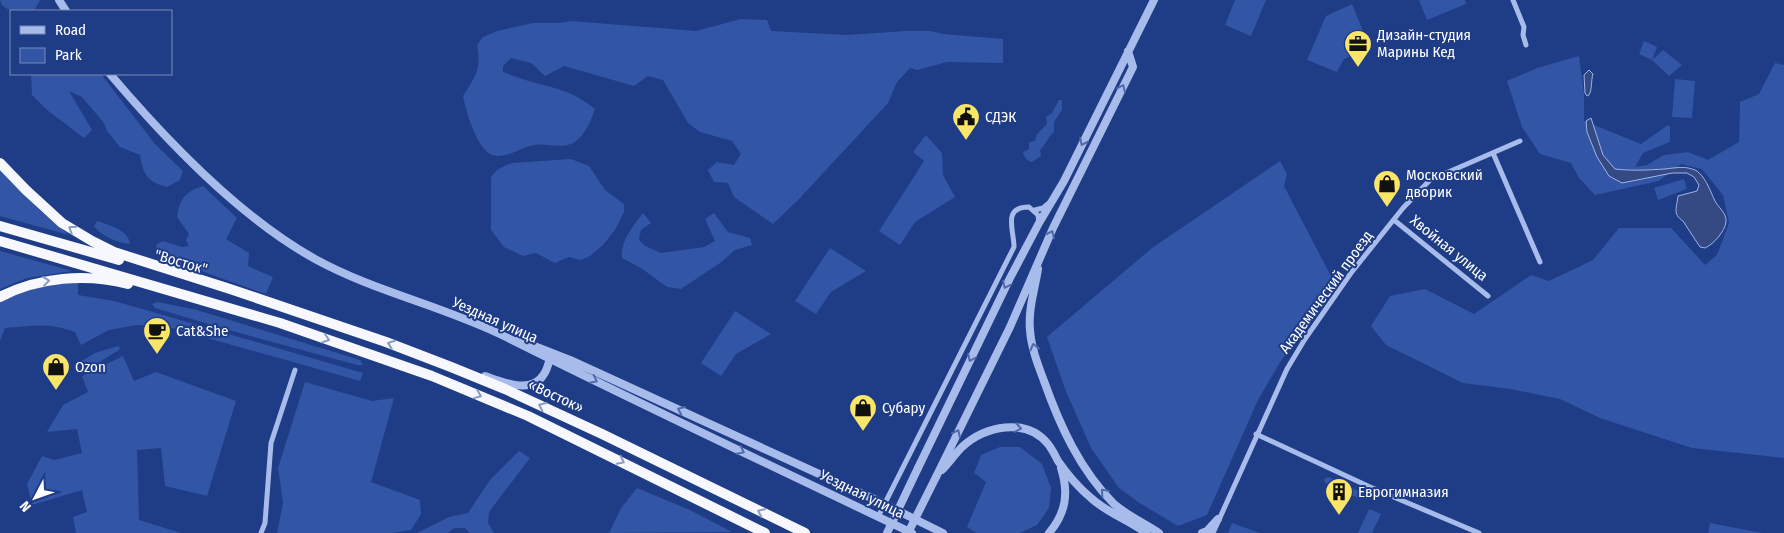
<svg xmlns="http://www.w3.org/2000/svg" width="1784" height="533" font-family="'Fira Sans Condensed',sans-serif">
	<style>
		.green { fill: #3255a5 }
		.water { fill: #354a82; stroke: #9cb5ec }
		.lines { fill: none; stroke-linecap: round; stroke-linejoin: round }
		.minor { stroke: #a8bceb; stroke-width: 5 }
		.tertiary { stroke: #a8bceb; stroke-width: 8 }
		.trunk { stroke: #f6f8fe; stroke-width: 10 }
		.tertiary-bridge { stroke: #a8bceb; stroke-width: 8 }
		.oneway { stroke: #4f69aa }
		.oneway2 { stroke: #8a9ac2 }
		.labels { text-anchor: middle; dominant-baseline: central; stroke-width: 4; stroke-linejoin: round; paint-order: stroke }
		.poi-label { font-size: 15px; fill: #fff; stroke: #1f3c87; text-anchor: start }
		.street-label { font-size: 15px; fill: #fff; stroke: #1f3c87 }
	</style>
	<rect width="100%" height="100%" fill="#1f3c87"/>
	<path class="green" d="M0 0H40L34 11C23 11 3 14 0 0Z
		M1235 0H1266L1251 36 1225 25Z
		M1419 0H1465L1466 4 1427 20Z
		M1352 4 1370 48 1344 59 1337 72 1307 60 1326 16Z
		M741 19 767 20 771 31 847 35 906 31H930L943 34 1003 39V63L947 62 917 70 910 68 897 82 888 103 800 198 773 224 734 197 728 183 714 182 708 170 717 162 734 165 741 154 732 141 700 132 688 123 663 80 648 76 634 86 564 66 545 76 531 63 511 58 503 66V72C512 75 520 79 529 81 556 89 572 90 595 109 591 121 586 133 576 141 565 150 547 143 534 145 521 147 504 161 490 154 476 146 466 111 463 96 475 77 482 69 477 45L483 37 497 31 533 23H560L571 21 696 31Z
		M1644 41 1657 47 1652 60 1663 50 1682 65 1669 76 1652 60 1639 54Z
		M1579 56 1584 94V121L1641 144 1668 125 1670 127V142L1643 153 1635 167 1647 165 1664 155 1688 152 1708 160 1739 142 1740 102 1759 94 1775 63 1784 65V458L1692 448 1600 418 1560 399 1510 389 1463 383 1386 345 1371 326 1390 296 1425 289 1474 314 1531 275 1549 281 1593 260 1619 228H1671L1705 265 1717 255 1729 223 1723 195 1702 169 1681 164 1659 181 1595 195 1579 178 1571 163 1540 154 1522 127 1507 81 1537 68Z
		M31 74H101L155 144 183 171 180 180 167 187C148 182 143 175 140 155L120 147 107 131 104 123 82 97 69 91 92 130 84 138 47 110 32 95Z
		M1675 79 1695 81 1692 118 1672 117Z
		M1059 100H1062V110L1054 122V132C1048 137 1046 144 1040 150L1041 156 1032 162C1027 161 1024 157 1023 152L1029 149V142L1035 141 1037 134 1047 124 1046 117 1052 113Z
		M926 135 942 153 943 175 955 197 915 222 900 245 879 231 924 161 913 152Z
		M571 159 589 166 605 190 624 204V212L615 230 603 245 590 256 581 260 569 257 555 263 536 253 523 256 504 247 491 230V177L498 169 512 163Z
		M1280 161 1287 174 1284 186 1333 280 1307 324 1279 364 1258 400 1207 515 1178 526 1138 502 1119 488 1091 448 1065 389 1047 337 1152 248Z
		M0 170 37 208 69 235 0 216Z
		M1684 179 1687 189 1658 200 1654 188Z
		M203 186 237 218 226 239 249 253 248 266 273 277 266 294 159 256 155 250 157 244 163 241 182 247 189 246 186 240 189 234 177 217C180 198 185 192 203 186Z
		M643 213 651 223 641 230 639 240 645 246 661 253 704 247 715 241 705 219 714 213 728 232 750 238 752 245 735 250 720 263 681 289 667 287 641 268 622 258C620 241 633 226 643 213Z
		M97 221C108 225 129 230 130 244 118 243 101 236 94 226Z
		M830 248 866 271 831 292 816 314 795 301Z
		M0 251 72 271 27 278 0 289Z
		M78 283V295L114 301 146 310 363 373 360 381 165 326 137 325 109 330 81 345 75 332C48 322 34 326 5 328L0 341V301L23 290 55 284Z
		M158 302 197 310 360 360 363 365H357L225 329 155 308 152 304Z
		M735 311 771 334 736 354 721 376 701 363Z
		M118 346 120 348 119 350 90 368 85 367 78 363 95 353Z
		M123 356 134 381 156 372 236 401 207 496 165 486 161 448 137 450 139 520 181 533H76L73 517 87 512 82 490 32 505 27 484 42 456 54 460 82 453 77 429 47 432 63 405 88 392 82 376Z
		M305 382 372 401 394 398 371 482 420 500 421 514 411 530 392 533H277L283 503 278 468Z
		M1000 447H1020L1042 464 1051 488 1049 508 1037 525 1020 533H976L967 527 986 482 974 473 981 455Z
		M519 451 530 458 489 512 488 523 494 533H470L465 528H454L448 533H417L449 517 468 513 490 480Z
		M1329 477 1362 493 1360 499 1324 482 1325 478Z
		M637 488 690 510 732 532 609 533 621 508Z
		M1369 509 1381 514 1372 533H1358Z
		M1232 523 1260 533H1228Z
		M1710 523 1762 533H1708Z"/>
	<path class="water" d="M1589 70 1593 74C1591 80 1592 91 1589 95L1587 96 1585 93 1584 75Z
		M1591 118 1603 155 1615 169C1632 171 1648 170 1665 169 1674 168 1684 166 1692 169 1703 171 1710 190 1714 199 1717 207 1727 212 1726 222 1725 231 1714 244 1705 248L1700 247 1683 221C1672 214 1677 207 1678 196L1697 191 1699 185 1694 177 1687 173H1672L1622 183 1609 176 1597 157 1587 132 1586 121Z"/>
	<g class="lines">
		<path class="minor" d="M1513 0 1524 27 1523 35 1526 45
			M1493 153 1540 262
			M1035 210 1043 208 1049 203
			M1394 220 1488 296
			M1256 434 1370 487 1479 533
			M878 517 1014 247C1014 230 1002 207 1029 207L1038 215 1039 223
			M261 533 265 523 271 443 295 370
			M1213 533 1287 369 1305 339 1351 273 1403 208 1430 180 1520 141"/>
		<path class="tertiary" d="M59 0 66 11
			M110 74C166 140 238 216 315 259 375 292 444 306 506 337 640 404 776 468 912 533
			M1038 269C1035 289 1028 309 1030 330 1031 347 1038 365 1044 381 1060 426 1080 470 1114 504 1128 516 1144 523 1159 533
			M519 340 570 360 876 500 943 533
			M485 376C502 382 532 395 544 374 547 370 548 364 550 359
			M918 468 1010 278 1039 223 1064 181 1154 0
			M942 470C949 463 955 454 962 447 985 426 1026 417 1048 444 1052 449 1055 455 1058 461 1067 474 1079 488 1091 498 1107 513 1129 520 1146 533
			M936 477 1010 327 1053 228 1133 67 1128 51
			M1049 533C1066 513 1069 493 1061 468
			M1202 533 1207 531 1218 519"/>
		<path class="trunk" d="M0 163 26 190 62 223 92 241 114 252 230 289 386 342 451 367 505 389 602 434 805 533
			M0 226 119 260
			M0 241 280 323 432 376 528 416 765 533
			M0 297C38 277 87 273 128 284"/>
		<path class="tertiary-bridge" d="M887 533 918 468
			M908 533 936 477"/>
	</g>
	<defs><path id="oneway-chevron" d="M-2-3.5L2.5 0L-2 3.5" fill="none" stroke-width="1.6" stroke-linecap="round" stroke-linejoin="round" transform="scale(1.25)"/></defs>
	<g class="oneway">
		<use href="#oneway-chevron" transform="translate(1122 88) rotate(-65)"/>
		<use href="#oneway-chevron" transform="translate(1083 142) rotate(117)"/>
		<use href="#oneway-chevron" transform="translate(1051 234) rotate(-65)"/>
		<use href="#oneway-chevron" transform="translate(1006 285) rotate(116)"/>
		<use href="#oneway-chevron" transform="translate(1034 347) rotate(-104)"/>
		<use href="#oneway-chevron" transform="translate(971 358) rotate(116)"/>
		<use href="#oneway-chevron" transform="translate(594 380) rotate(26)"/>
		<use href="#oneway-chevron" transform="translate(681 410) rotate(-155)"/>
		<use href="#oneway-chevron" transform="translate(1018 428) rotate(10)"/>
		<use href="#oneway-chevron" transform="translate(957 433) rotate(-64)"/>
		<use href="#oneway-chevron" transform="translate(741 451) rotate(26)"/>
		<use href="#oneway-chevron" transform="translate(1104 492) rotate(-131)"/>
	</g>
	<g class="oneway2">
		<use href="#oneway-chevron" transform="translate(72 229) rotate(-147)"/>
		<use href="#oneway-chevron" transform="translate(46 281) rotate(-7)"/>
		<use href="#oneway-chevron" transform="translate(326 339) rotate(19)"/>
		<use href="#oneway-chevron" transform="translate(391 344) rotate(-159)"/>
		<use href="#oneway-chevron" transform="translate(478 395) rotate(22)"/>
		<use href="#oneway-chevron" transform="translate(542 406) rotate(-155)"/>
		<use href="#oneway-chevron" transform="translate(621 461) rotate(26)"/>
		<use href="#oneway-chevron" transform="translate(761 512) rotate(-154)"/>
	</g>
	<defs>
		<symbol id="office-pin" viewBox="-11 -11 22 30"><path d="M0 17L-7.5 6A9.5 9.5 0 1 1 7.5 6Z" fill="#f9e568" stroke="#1f3c87"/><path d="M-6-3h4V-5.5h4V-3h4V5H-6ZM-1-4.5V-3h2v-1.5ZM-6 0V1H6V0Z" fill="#111"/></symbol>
		<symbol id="civic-pin" viewBox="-11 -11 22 30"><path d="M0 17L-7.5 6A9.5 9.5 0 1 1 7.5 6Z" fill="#f9e568" stroke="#1f3c87"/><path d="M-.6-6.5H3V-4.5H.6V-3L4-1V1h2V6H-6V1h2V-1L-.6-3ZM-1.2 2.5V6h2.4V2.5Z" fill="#111"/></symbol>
		<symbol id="shop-pin" viewBox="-11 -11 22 30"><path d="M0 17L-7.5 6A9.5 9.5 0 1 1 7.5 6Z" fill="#f9e568" stroke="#1f3c87"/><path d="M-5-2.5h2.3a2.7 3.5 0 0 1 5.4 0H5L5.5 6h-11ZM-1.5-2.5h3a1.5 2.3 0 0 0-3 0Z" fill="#111"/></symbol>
		<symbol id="cafe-pin" viewBox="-11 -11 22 30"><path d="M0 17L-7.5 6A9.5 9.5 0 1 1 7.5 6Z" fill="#f9e568" stroke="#1f3c87"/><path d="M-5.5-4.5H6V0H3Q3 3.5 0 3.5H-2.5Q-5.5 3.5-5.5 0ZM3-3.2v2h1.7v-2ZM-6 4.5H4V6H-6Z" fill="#111"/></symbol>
		<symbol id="building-pin" viewBox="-11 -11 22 30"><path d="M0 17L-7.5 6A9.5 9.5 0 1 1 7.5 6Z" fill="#f9e568" stroke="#1f3c87"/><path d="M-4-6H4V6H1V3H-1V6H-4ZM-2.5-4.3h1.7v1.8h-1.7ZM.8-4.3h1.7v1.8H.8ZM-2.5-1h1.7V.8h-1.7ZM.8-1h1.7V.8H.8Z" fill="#111"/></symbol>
	</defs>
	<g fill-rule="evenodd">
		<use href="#office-pin" x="1342" y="28" width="32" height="43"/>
		<use href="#civic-pin" x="950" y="101" width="32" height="43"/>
		<use href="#shop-pin" x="1371" y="168" width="32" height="43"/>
		<use href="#cafe-pin" x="141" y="315" width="32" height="43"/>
		<use href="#shop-pin" x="40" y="351" width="32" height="43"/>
		<use href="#shop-pin" x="847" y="392" width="32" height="43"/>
		<use href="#building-pin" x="1323" y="476" width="32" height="43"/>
	</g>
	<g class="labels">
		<g class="poi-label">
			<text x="1377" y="35">Дизайн-студия<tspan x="1377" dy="17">Марины Кед</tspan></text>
			<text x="985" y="117">СДЭК</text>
			<text x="1406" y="175">Московский<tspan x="1406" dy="17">дворик</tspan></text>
			<text x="176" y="331">Cat&amp;She</text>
			<text x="75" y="367">Ozon</text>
			<text x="882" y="408">Субару</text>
			<text x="1358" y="492">Еврогимназия</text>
		</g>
		<g class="street-label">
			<text transform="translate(1449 248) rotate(39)">Хвойная улица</text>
			<text transform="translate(181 262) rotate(16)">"Восток"</text>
			<text transform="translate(1326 292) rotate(-54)">Академический проезд</text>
			<text transform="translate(495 320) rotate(24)">Уездная улица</text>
			<text transform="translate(556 396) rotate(25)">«Восток»</text>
			<text transform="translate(862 494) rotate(26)">Уездная улица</text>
		</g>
	</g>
	<rect x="10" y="10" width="162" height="65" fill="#1f3c87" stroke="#798ab7"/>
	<rect x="20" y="26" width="25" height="8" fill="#a8bceb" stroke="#798ab7"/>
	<text x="55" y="35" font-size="15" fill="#ffffff">Road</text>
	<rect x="20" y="48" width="25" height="15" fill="#3255a5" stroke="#798ab7"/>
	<text x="55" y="60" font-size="15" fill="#ffffff">Park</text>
	<g transform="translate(35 498) rotate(229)" stroke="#1f3c87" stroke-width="4" paint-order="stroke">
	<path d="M0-4L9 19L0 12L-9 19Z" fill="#ffffff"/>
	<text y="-8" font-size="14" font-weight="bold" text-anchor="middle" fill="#ffffff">N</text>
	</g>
</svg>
